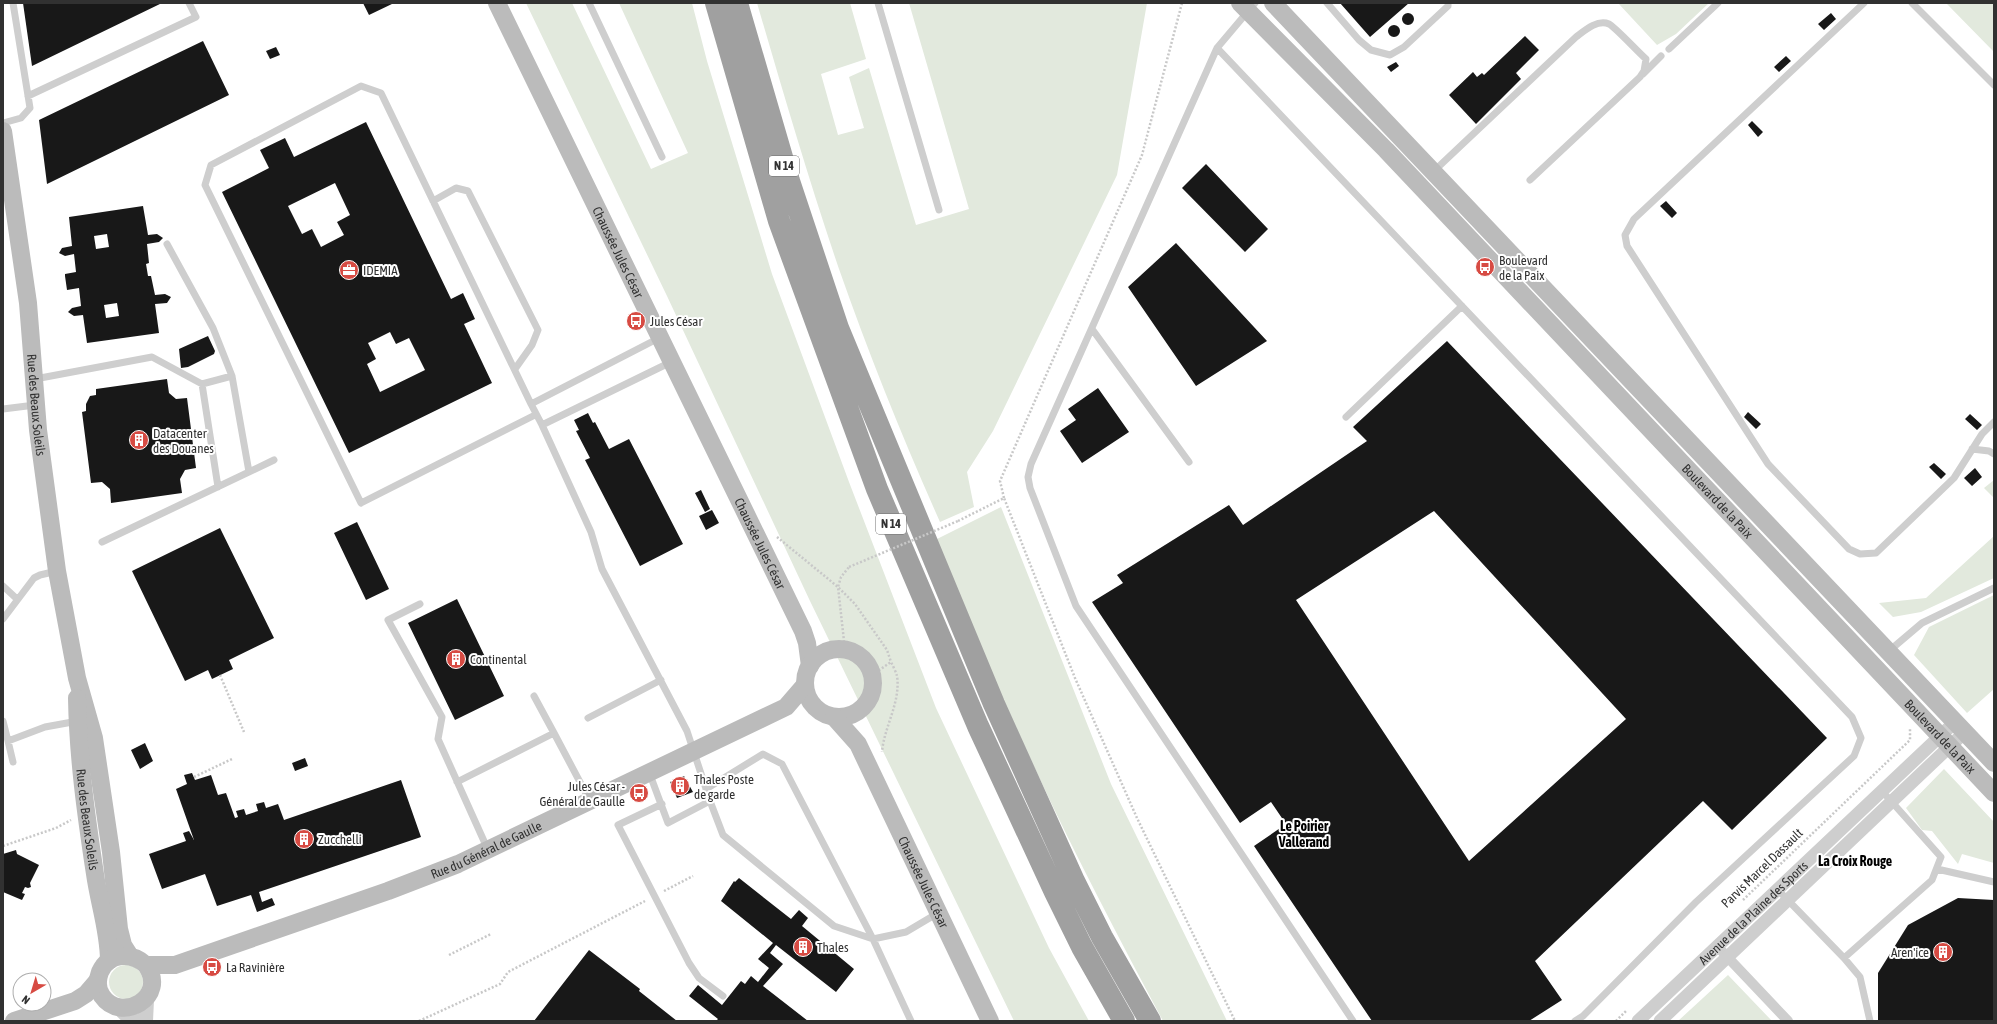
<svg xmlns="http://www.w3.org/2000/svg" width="1997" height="1024" font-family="'Asap Condensed',sans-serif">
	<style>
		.green { fill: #e2e9dd }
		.building { fill: #181818; fill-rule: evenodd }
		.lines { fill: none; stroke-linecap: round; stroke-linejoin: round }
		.path { stroke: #c8c8c8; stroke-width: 2.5; stroke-dasharray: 2 2; stroke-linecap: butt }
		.service { stroke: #cecece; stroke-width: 7 }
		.pedestrian { stroke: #cecece; stroke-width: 10 }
		.minor { stroke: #cecece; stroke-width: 13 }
		.tertiary { stroke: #cecece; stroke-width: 16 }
		.secondary { stroke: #bbb; stroke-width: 18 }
		.trunk { stroke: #a0a0a0; stroke-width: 22 }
		.path-bridge { stroke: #c8c8c8; stroke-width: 2.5; stroke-dasharray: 2 2; stroke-linecap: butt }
		.labels { text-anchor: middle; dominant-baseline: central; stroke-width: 4; stroke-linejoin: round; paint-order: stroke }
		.shield { fill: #fff; stroke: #6f6f6f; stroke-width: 1 }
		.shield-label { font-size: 12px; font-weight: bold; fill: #313131 }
		.street-label { font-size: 13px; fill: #313131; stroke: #fff }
		.poi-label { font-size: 13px; fill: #313131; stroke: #fff; text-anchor: start }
		.neighbourhood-label { font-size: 14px; font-weight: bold; fill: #000; stroke: #fff }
	</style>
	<rect width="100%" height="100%" fill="#fff"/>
	<path class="green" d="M526 3H572L651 169 688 153 619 3H692L707 61 772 274 849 482 936 708 1049 948 1089 1021H1014L810 601 667 296Z
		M757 3H850L866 59 821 74 838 135 864 128 849 77 869 68 916 225 969 209 909 3H1147L1117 175 993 431 967 472 974 507 940 522C903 439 869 355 839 269 809 181 783 92 757 3Z
		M1618 3H1709L1676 34 1657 45Z
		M1947 3H1994V52L1946 3Z
		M1994 480V498L1984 488Z
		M1001 507 1111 784 1227 1021H1163C1120 940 1077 859 1038 775 1002 698 968 619 933 541Z
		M1994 536V578L1921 612 1893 617 1879 603 1926 598Z
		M1994 595V689L1967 713 1914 655 1929 627Z
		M1944 769 1994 822V863L1962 854 1958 864 1932 831 1922 830 1906 808Z
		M109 982a17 17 0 1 1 34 0a17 17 0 1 1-34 0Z
		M1728 975 1772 1021H1678Z"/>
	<path class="building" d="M23 3H162L32 66Z
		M363 3H394L369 15Z
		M1340 3H1409L1370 37Z
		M1402 19a6 6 0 1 1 12 0a6 6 0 1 1-12 0Z
		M1831 13 1836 19 1824 30 1818 24Z
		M1388 31a6 6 0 1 1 12 0a6 6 0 1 1-12 0Z
		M1525 36 1539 50 1516 73 1521 79 1476 124 1449 95 1473 72 1477 77 1482 73 1484 75Z
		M203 41 229 95 47 184 39 120Z
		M276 47 280 55 270 59 266 51Z
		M1786 56 1791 61 1779 72 1774 67Z
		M1396 62 1399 66 1391 72 1387 67Z
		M1752 121 1763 132 1758 137 1748 125Z
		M366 122 451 299 463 293 475 319 464 324 492 383 349 453 222 192 269 168 260 150 285 138 294 157ZM335 183 350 215 337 222 344 235 321 247 312 229 302 234 288 206ZM390 332 396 344 409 338 425 370 380 392 367 364 376 359 368 343Z
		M1206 164 1268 229 1245 252 1182 188Z
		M1666 201 1677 213 1672 218 1660 206Z
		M143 206 148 235 157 234 163 238 159 242 147 244 149 263 146 264 148 276H151L155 295 165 294 171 297 167 303 155 304 159 333 87 343 83 315 74 316 68 312 72 308 81 306 79 288 67 290 65 276V274L76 272 74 254 65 256 59 253 62 248 72 246 69 217ZM107 234 109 247 96 249 94 236ZM117 303 119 316 106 318 104 305Z
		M1176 243 1267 341 1196 386 1128 287Z
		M208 336 215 351 214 354 188 367 181 368 179 349Z
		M1447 341 1827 738 1732 830 1703 801 1535 961 1562 1000 1529 1021H1372L1254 846 1286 824 1271 802 1240 823 1092 602 1123 583 1117 575 1229 505 1243 525 1367 441 1353 427ZM1434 511 1626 719 1469 861 1296 600Z
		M167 379 169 393 176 399 187 398 196 468 185 470 180 479 182 493 111 503 110 489 102 482 91 483 82 412 86 411V404L90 396 96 395V389Z
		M1098 388 1129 432 1082 463 1060 431 1076 420 1068 409Z
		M1748 412 1761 424 1756 429 1744 417Z
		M588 413 593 423 595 422 609 449 629 439 683 544 640 566 585 460 590 458 576 431 579 430 574 420Z
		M1970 414 1982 425 1977 430 1965 419Z
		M1934 463 1946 474 1941 479 1929 467Z
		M1975 468 1982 477 1972 486 1964 478Z
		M701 490 710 509 705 512 695 493Z
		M712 510 719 523 706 530 699 516Z
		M357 522 389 589 366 600 334 533Z
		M220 528 274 638 229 660 233 669 212 679 208 670 185 681 132 571Z
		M457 599 504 696 455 720 408 623Z
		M145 743 153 761 140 769 131 750Z
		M305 758 308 766 295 771 292 763Z
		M192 773 195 780 211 775 218 795 226 793 235 818 238 817 236 811 244 809 246 815 258 811 256 804 264 802 266 808 278 804 284 820 401 780 421 837 259 892 262 902 272 898 275 905 257 912 251 895 217 906 205 874 162 889 149 854 186 841 183 833 189 831 194 840 176 789 187 784 184 775Z
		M684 776 693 792 677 798 670 782Z
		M16 850 17 854 39 865 30 883 31 887 28 888 25 887 22 893 25 894 22 900 3 892V854Z
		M739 878 791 919 799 910 808 918 802 926 854 969 836 992 776 945 770 953 783 964 763 986 808 1021H716L718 1019 689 996 698 985 722 1005 741 981 745 984 751 976 758 982 769 968 758 959 773 943 721 901 734 881 735 882Z
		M1958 898 1994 900V1021H1878V973L1908 925Z
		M589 950 640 989 639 991 677 1021H534Z"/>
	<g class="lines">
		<path class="path" d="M1004 498 1000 481 1142 155 1182 3
			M958 521 1004 498 1075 678 1137 818 1235 1021
			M777 537 838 587 855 604 887 650 891 662
			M845 650 838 587 841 577 849 567
			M220 675 244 732
			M872 675 891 662C893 666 896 672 897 676 901 702 884 727 882 752
			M194 777 232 759
			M3 846 56 828 71 820
			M664 891 693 876
			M1743 900 1910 740V728
			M449 955 491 934
			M419 1021 500 984 508 972 645 901
			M1616 1021 1626 1011"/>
		<path class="service" d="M589 3 662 157
			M878 3 939 210
			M1327 3 1359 40 1371 50 1390 55 1404 47 1448 6V3
			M1864 3 1634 219 1625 235 1627 246 1768 464 1849 549 1860 554 1876 553 1954 478 1982 434 1994 422
			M1912 3 1994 85
			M1217 48 1255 3
			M1669 49 1718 3
			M1643 74 1661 56
			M28 96 196 17 189 3
			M3 123 21 118 30 108 13 3
			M1434 171 1576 37C1584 31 1597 19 1609 24 1614 26 1639 53 1646 59L1644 71 1640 77 1530 180
			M433 201 456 188 468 191 538 330 532 345 515 369
			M167 244 213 328 232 376
			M1092 329 1189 462
			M659 338 531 404 542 425 671 362
			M35 379 152 357 202 384
			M531 404 381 93 361 86 211 165 205 185 361 503 535 415
			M3 409 35 405
			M1346 417 1462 306
			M542 425 591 532 602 569 687 731 710 801 668 823 649 772
			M1972 449 1989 451 1994 454
			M218 487 202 384 232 376 249 472
			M102 542 274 460
			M3 586 17 599
			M420 604 388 620 442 717 438 739 488 850
			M3 619 34 578 40 575 57 571
			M1889 651 1922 623 1994 588
			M534 696 554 733
			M588 718 661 680
			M3 721 8 741 45 727 78 721
			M8 741 13 762
			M457 782 554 733 590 801
			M706 789 763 754 782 764 873 939 911 1021
			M710 801 723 835 834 926 873 939 906 932 938 913
			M662 804 618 825 689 963 699 978 723 996
			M1937 869 1994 882
			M1777 889 1844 958 1932 880 1941 857 1882 791
			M1844 958 1860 977 1870 1021
			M1353 1021 1076 606 1030 488 1028 477 1031 464 1217 48 1852 717 1861 738 1854 756 1696 902 1583 1016 1575 1021"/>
		<path class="pedestrian" d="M1717 946 1788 1021"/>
		<g class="minor">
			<path id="s1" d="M1638 1021 1955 722"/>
			<path d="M1660 1021 1965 732"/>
		</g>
		<path class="tertiary" d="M121 1009 133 1021
			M145 1021 146 1000"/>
		<g class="secondary">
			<path id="s2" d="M497 3 803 631 807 643 810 666"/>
			<path id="s3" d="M1240 3 1386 150 1994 793"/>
			<path d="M1273 3 1994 763"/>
			<path id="s4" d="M3 131 28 303 38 430 57 571 77 678 94 738 111 852 119 929 123 945 130 956"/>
			<circle cx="839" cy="683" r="34"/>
			<path id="s5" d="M77 698C78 757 86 815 95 874 99 903 109 931 109 961"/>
			<path id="s6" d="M834 717 858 744 990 1021"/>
			<path id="s7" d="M146 965C169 997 121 1024 102 996 97 989 97 980 100 972 109 952 132 952 146 965H175L388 891 458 864 786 707 805 685"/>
			<path d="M14 1021 75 1001 86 994 98 980"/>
		</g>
		<path class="trunk" d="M716 3 779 221 877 489 978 726 1055 892 1082 947 1124 1021
			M737 3 789 181 838 328 994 704 1074 881 1102 937 1150 1021"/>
		<path class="path-bridge" d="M849 567 958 521"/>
	</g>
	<defs>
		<symbol id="bus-disc" viewBox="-11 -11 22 22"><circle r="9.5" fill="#d74b43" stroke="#fff"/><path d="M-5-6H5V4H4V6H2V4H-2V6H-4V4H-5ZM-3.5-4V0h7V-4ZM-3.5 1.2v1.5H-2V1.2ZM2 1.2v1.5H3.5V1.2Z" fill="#fff"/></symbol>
		<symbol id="office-disc" viewBox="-11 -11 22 22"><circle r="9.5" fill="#d74b43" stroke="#fff"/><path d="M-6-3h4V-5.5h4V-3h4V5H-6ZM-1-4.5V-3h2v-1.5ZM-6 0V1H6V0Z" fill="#fff"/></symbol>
		<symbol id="building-disc" viewBox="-11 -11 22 22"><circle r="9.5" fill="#d74b43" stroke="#fff"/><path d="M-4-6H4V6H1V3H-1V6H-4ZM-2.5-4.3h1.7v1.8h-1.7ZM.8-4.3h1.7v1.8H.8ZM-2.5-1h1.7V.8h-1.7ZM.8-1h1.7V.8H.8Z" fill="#fff"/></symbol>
	</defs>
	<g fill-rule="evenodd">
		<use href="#bus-disc" x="1474" y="256" width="22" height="22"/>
		<use href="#office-disc" x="338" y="259" width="22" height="22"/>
		<use href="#bus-disc" x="625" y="310" width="22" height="22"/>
		<use href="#building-disc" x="128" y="429" width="22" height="22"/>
		<use href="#building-disc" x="445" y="648" width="22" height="22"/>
		<use href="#building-disc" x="669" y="775" width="22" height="22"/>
		<use href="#bus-disc" x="628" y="782" width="22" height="22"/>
		<use href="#building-disc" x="293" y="828" width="22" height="22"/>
		<use href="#building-disc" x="792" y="936" width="22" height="22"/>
		<use href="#building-disc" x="1932" y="941" width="22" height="22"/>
		<use href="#bus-disc" x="201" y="956" width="22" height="22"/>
	</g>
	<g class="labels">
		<g class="shield">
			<rect x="769" y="156" width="30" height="20" rx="3"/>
			<rect x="876" y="514" width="30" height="20" rx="3"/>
		</g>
		<g class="shield-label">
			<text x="784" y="166">N 14</text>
			<text x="891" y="524">N 14</text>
		</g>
		<g class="street-label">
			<text stroke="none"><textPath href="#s2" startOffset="277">Chaussée Jules César</textPath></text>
			<text stroke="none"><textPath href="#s4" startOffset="276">Rue des Beaux Soleils</textPath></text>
			<text stroke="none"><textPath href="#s3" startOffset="690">Boulevard de la Paix</textPath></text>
			<text stroke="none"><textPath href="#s2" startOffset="601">Chaussée Jules César</textPath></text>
			<text stroke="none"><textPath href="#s3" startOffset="1014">Boulevard de la Paix</textPath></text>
			<text stroke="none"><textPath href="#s5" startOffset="122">Rue des Beaux Soleils</textPath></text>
			<text stroke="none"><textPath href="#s7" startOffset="527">Rue du Général de Gaulle</textPath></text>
			<text transform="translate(1762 868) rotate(-44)">Parvis Marcel Dassault</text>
			<text stroke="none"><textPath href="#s6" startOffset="189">Chaussée Jules César</textPath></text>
			<text stroke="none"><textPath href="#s1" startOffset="158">Avenue de la Plaine des Sports</textPath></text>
		</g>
		<g class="poi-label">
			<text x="1499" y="260">Boulevard<tspan x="1499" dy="15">de la Paix</tspan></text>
			<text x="363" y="270">IDEMIA</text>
			<text x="650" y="321">Jules César</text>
			<text x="153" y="433">Datacenter<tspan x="153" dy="15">des Douanes</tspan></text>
			<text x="470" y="659">Continental</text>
			<text x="694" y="779">Thales Poste<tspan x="694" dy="15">de garde</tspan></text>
			<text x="625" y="786" text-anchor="end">Jules César -<tspan x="625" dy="15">Général de Gaulle</tspan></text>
			<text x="318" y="839">Zucchelli</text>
			<text x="817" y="947">Thales</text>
			<text x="1929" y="952" text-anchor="end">Aren'ice</text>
			<text x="226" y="967">La Ravinière</text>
		</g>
		<g class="neighbourhood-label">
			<text x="1304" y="826">Le Poirier<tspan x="1304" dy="16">Vallerand</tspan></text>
			<text x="1855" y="861">La Croix Rouge</text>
		</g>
	</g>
	<rect width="1997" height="1024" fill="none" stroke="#313131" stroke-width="8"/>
	<g transform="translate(32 992) rotate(218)"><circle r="19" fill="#ffffff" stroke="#adadad"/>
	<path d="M0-3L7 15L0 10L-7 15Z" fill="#d74b43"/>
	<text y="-6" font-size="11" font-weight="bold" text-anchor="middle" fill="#313131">N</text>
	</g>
</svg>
